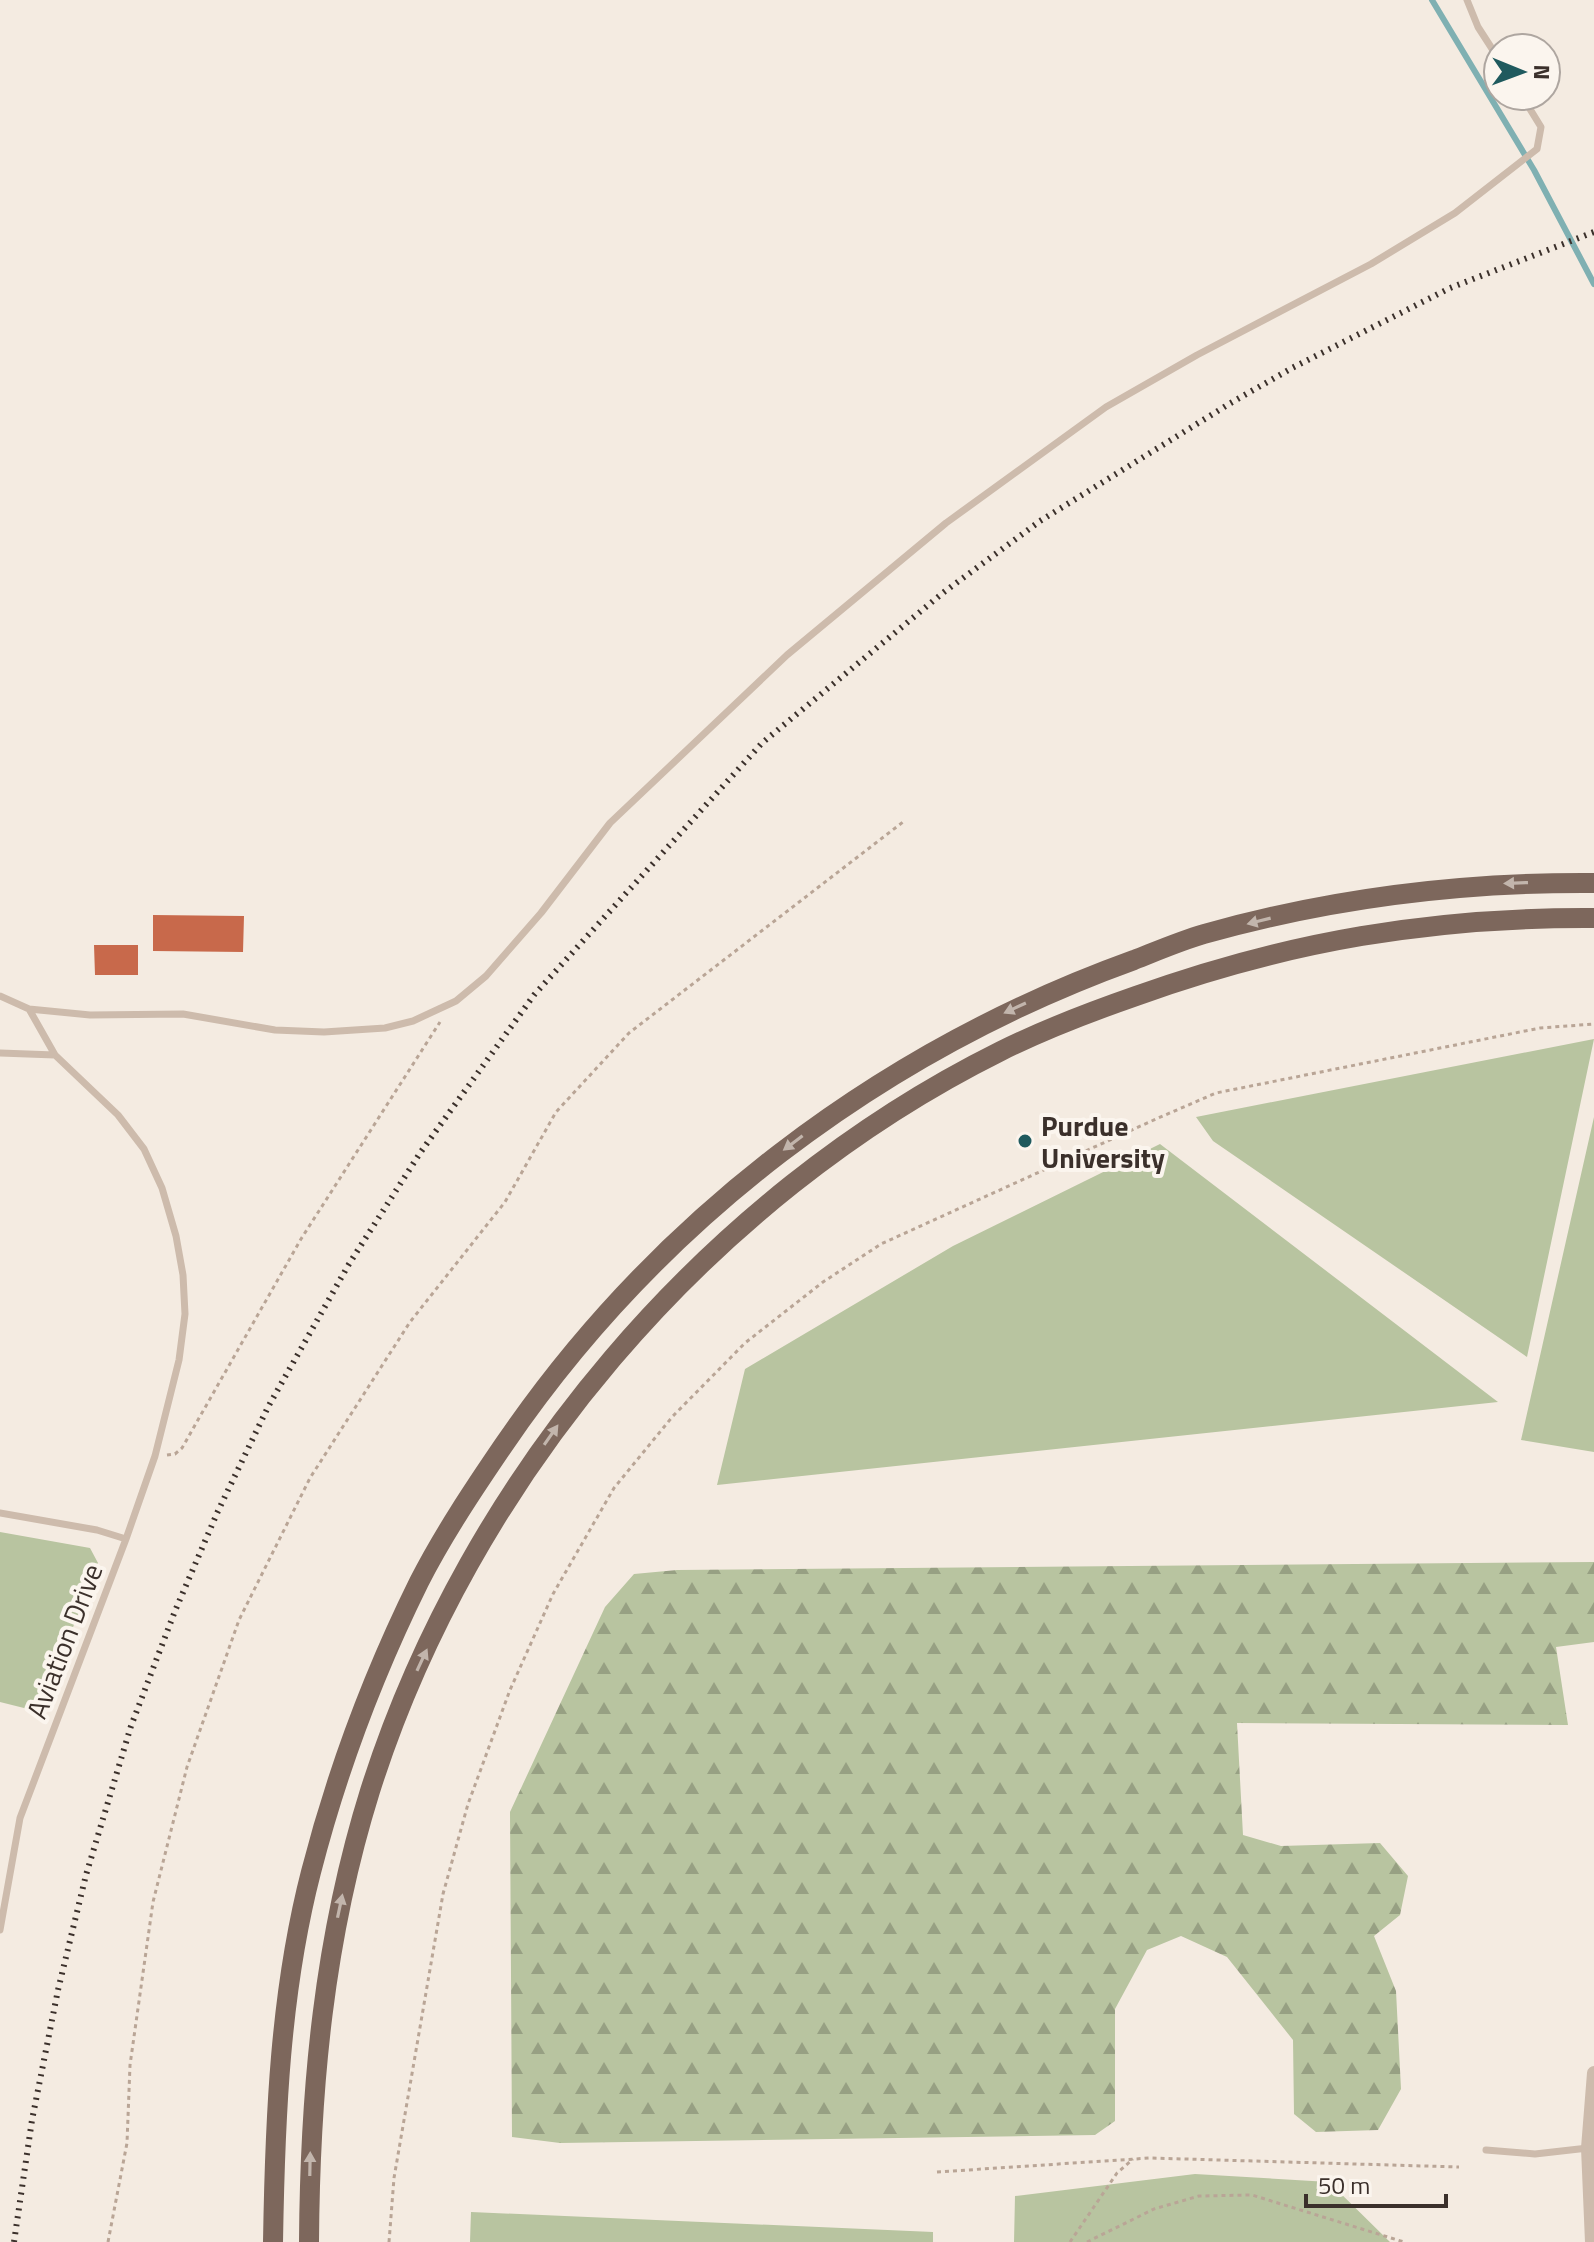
<svg xmlns="http://www.w3.org/2000/svg" width="1594" height="2242" font-family="'Titillium Web',sans-serif">
	<style>
		.green { fill: #b8c4a0 }
		.forest { fill: url(#forest-firs) }
		.lines { fill: none; stroke-linecap: round; stroke-linejoin: round }
		.stream { stroke: #7fb0b2; stroke-width: 6 }
		.building { fill: #c8694b }
		.path { stroke: #b9a596; stroke-width: 3; stroke-dasharray: 4 4; stroke-linecap: butt }
		.lane { stroke: #cdbbac; stroke-width: 7 }
		.street { stroke: #cdbbac; stroke-width: 14 }
		.primary { stroke: #7d675c; stroke-width: 20 }
		.rail { stroke: #3b302b; stroke-width: 6; stroke-dasharray: 2 6; stroke-linecap: butt }
		.oneway { fill: #c2b5ac }
		.poi-dot { fill: #1f5a5e; stroke: #fbf5ee; stroke-width: 3 }
		.labels { text-anchor: middle; dominant-baseline: central; stroke-width: 8; stroke-linejoin: round; paint-order: stroke }
		.poi-label { font-size: 28px; font-weight: bold; fill: #3b302b; stroke: #fbf5ee; text-anchor: start }
		.street-label { font-size: 28px; fill: #3b302b; stroke: #fbf5ee }
	</style>
	<defs>
		<pattern id="forest-firs" width="22" height="20" patternUnits="userSpaceOnUse" patternTransform="scale(2)"><rect width="22" height="20" fill="#b8c4a0"/><path d="M5 1l3.5 6h-7zM16 11l3.5 6h-7z" fill="#97a083"/></pattern>
	</defs>
	<rect width="100%" height="100%" fill="#f4ebe1"/>
	<path class="green" d="M1594 1039 1527 1357 1213 1141 1196 1117Z
		M1594 1117V1452L1521 1440Z
		M1160 1144 1498 1402 717 1485 745 1369 953 1246Z
		M0 1532 90 1548 98 1563 40 1712 0 1702Z
		M1195 2174 1329 2182 1390 2242H1014L1015 2196Z
		M471 2212 933 2232V2242H470Z"/>
	<path class="forest" d="M1594 1562V1642L1556 1647 1568 1725 1237 1723 1243 1835 1281 1846 1380 1843 1408 1876 1400 1915 1374 1936 1396 1991 1401 2089 1378 2130 1316 2132 1294 2114 1293 2040 1227 1957 1181 1936 1147 1950 1115 2009V2121L1095 2135 560 2143 512 2137 510 1812 605 1607 634 1574 677 1570Z"/>
	<g class="lines">
		<path class="stream" d="M1432 0 1534 170 1594 284"/>
	</g>
	<path class="building" d="M153 915 244 916 243 952 153 951Z
		M94 945H138V975H95Z"/>
	<g class="lines">
		<path class="path" d="M167 1455 175 1454 182 1448 301 1239 440 1022
			M937 2172 1150 2158 1459 2167
			M108 2242 127 2143 130 2065 153 1902 187 1767 239 1620 310 1478 410 1322 505 1202 556 1112 629 1033 903 822
			M389 2242 394 2178 443 1894 468 1804 510 1690 553 1594 614 1488 673 1416 745 1343 823 1282 881 1244 1156 1119 1216 1093 1540 1028 1594 1024
			M1070 2242 1117 2173 1133 2159
			M1087 2242 1154 2209 1199 2196 1252 2195 1404 2242"/>
		<path class="lane" d="M1467 0 1478 27 1498 58
			M0 996 29 1009 55 1055 118 1115 144 1149 162 1188 176 1236 183 1275 185 1314 179 1360 155 1456 126 1539
			M29 1009 90 1015 183 1014 275 1030 324 1032 385 1028 413 1021 456 1001 486 976 541 913 610 823 787 655 946 523 1106 407 1197 355 1371 264 1455 213 1537 149 1541 127 1522 96
			M0 1053 55 1055
			M0 1513 97 1530 126 1539 20 1818 0 1930
			M1486 2150 1535 2154 1588 2148"/>
		<path class="street" d="M1592 2242 1588 2148 1594 2073"/>
		<path class="primary" d="M273 2242C275 2118 280 1992 311 1872 337 1771 373 1675 419 1582 443 1535 473 1490 503 1446 656 1221 879 1052 1134 960 1157 951 1180 941 1204 934 1332 898 1462 882 1594 883
			M309 2242C310 2088 324 1938 370 1791 469 1478 707 1197 1001 1051 1045 1029 1090 1012 1136 996 1289 941 1432 917 1594 918"/>
		<path class="rail" d="M14 2242 32 2120 58 1990 86 1875 131 1726 175 1611 218 1511 268 1407 349 1264 420 1153 534 995 762 743 944 592 1040 521 1229 404 1292 368 1450 288 1594 232"/>
	</g>
	<defs><path id="oneway-solid" d="M-6-.8H1V-3.2L6.5 0L1 3.2V.8H-6Z" transform="scale(2)"/></defs>
	<g class="oneway">
		<use href="#oneway-solid" transform="translate(1516 883) rotate(178)"/>
		<use href="#oneway-solid" transform="translate(1259 921) rotate(166)"/>
		<use href="#oneway-solid" transform="translate(1015 1008) rotate(155)"/>
		<use href="#oneway-solid" transform="translate(793 1143) rotate(143)"/>
		<use href="#oneway-solid" transform="translate(551 1435) rotate(-55)"/>
		<use href="#oneway-solid" transform="translate(422 1660) rotate(-65)"/>
		<use href="#oneway-solid" transform="translate(340 1906) rotate(-78)"/>
		<use href="#oneway-solid" transform="translate(310 2164) rotate(-89)"/>
	</g>
	<circle class="poi-dot" cx="1025" cy="1141" r="8"/>
	<g class="labels">
		<g class="poi-label">
			<text x="1041" y="1125">Purdue<tspan x="1041" dy="32">University</tspan></text>
		</g>
		<g class="street-label">
			<text transform="translate(64 1641) rotate(-69)">Aviation Drive</text>
		</g>
	</g>
	<g transform="translate(1522 72) rotate(91)"><circle r="38" fill="#fbf5ee" stroke="#aea6a0" stroke-width="2"/>
	<path d="M0-6L14 30L0 20L-14 30Z" fill="#1f5a5e"/>
	<text y="-12" font-size="22" font-weight="bold" text-anchor="middle" fill="#3b302b">N</text>
	</g>
	<path d="M1306 2194v12h140v-12" fill="none" stroke="#3b302b" stroke-width="4"/>
	<text x="1318" y="2194" font-size="24" fill="#3b302b" stroke="#fbf5ee" stroke-width="6" paint-order="stroke">50 m</text>
</svg>
